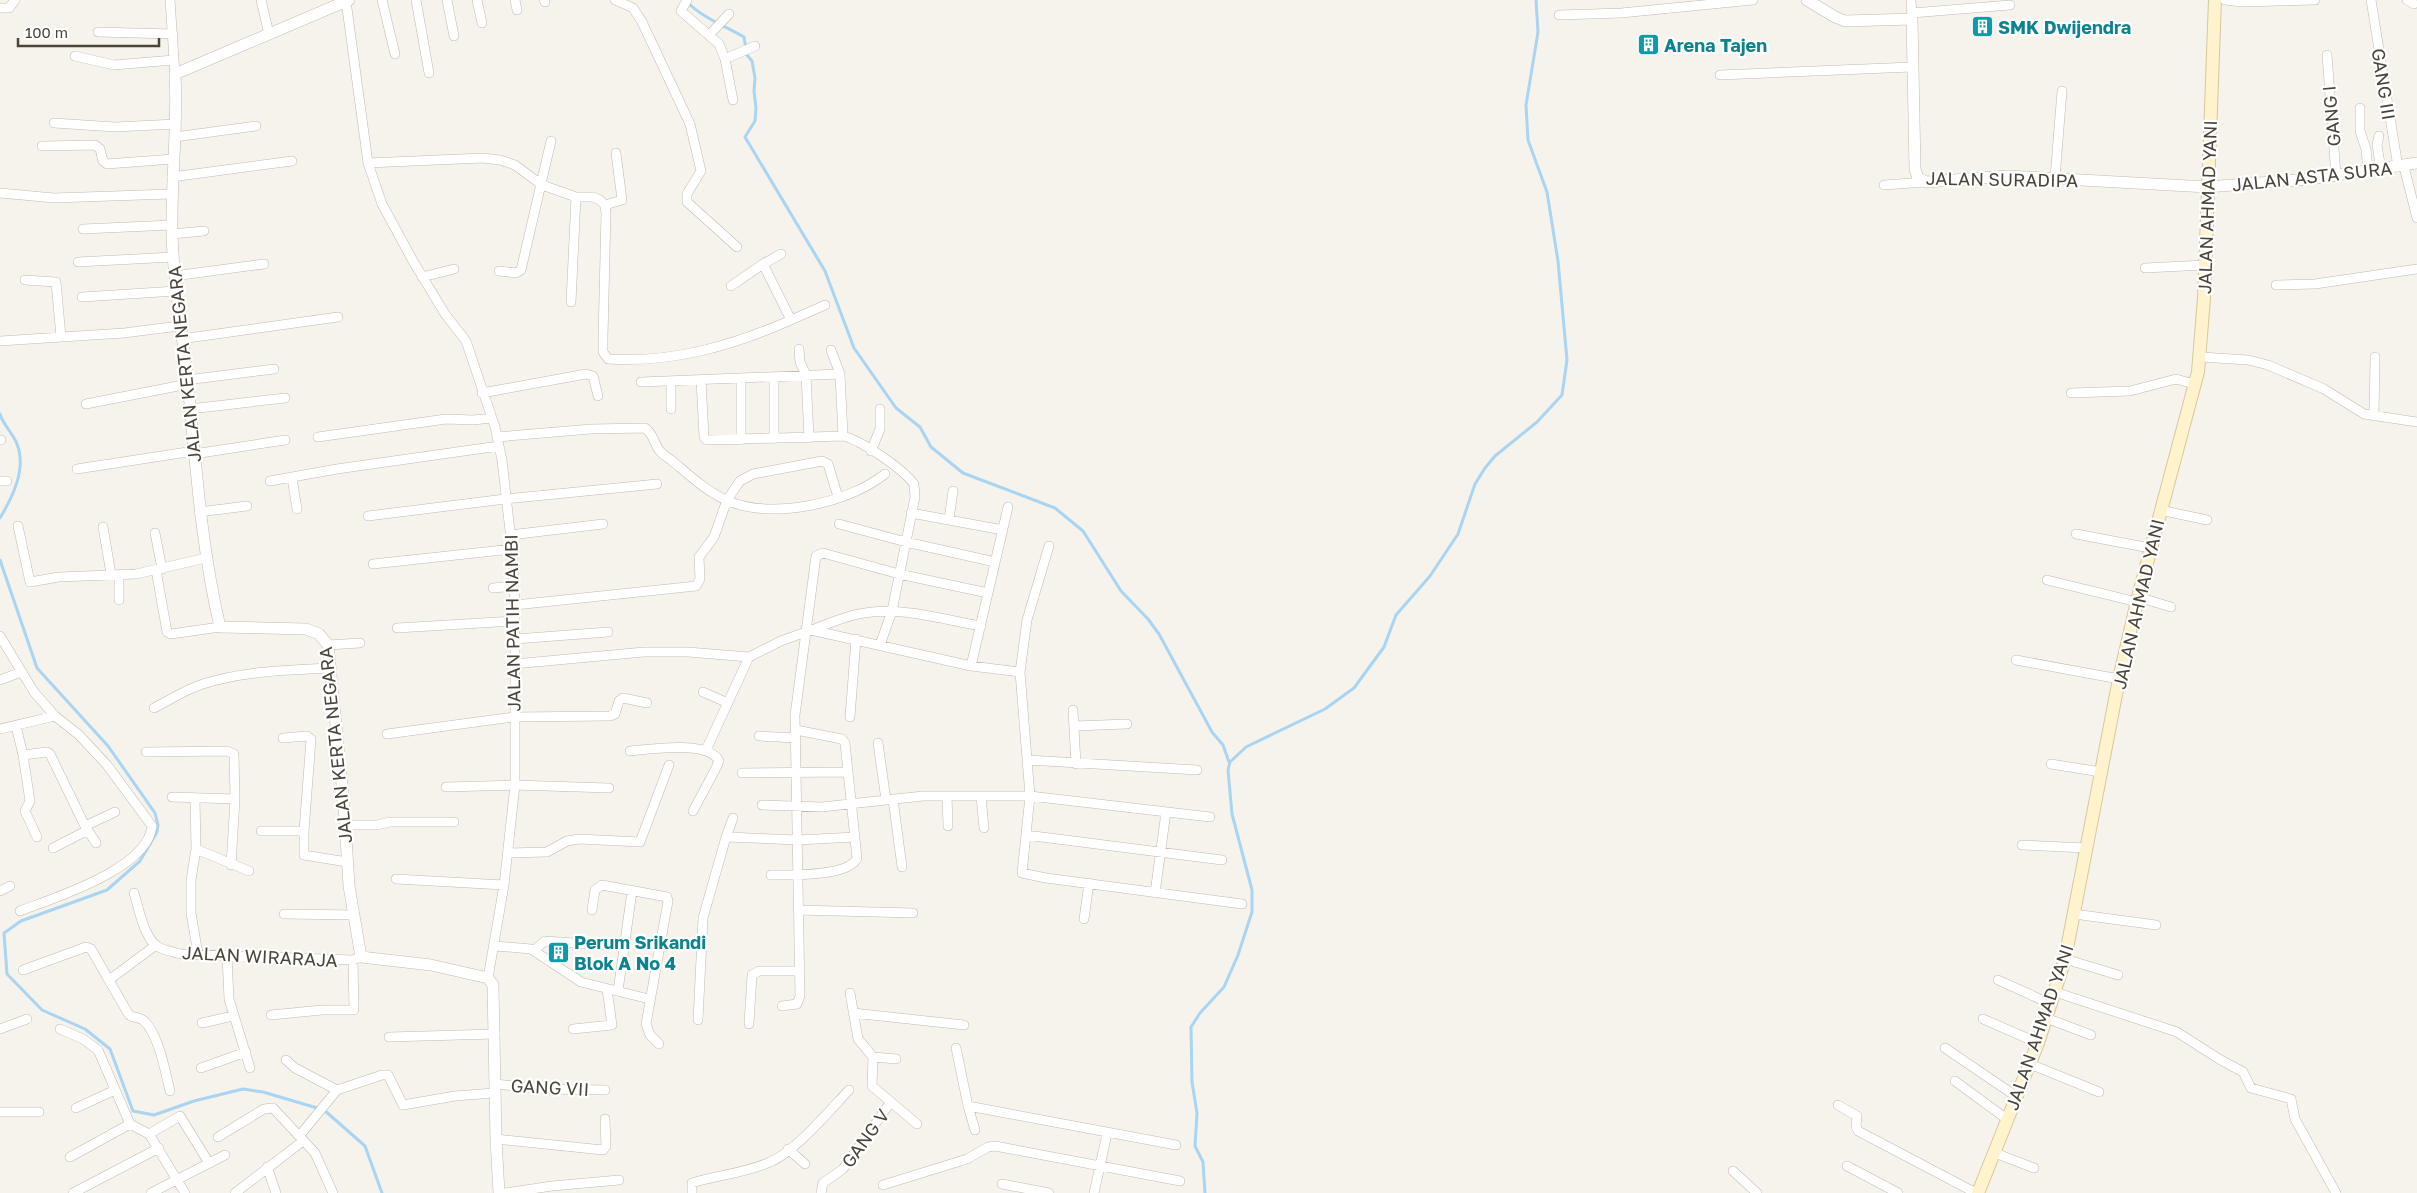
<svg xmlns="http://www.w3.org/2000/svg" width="2417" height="1193" font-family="'Golos Text',sans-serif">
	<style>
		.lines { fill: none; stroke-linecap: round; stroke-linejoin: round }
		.stream { stroke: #a9d4f2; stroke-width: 3 }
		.minor-casing { stroke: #c2bbae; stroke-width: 10 }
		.tertiary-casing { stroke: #c2bbae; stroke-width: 12 }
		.secondary-casing { stroke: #d6c79b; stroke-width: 14 }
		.minor { stroke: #fff; stroke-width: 9 }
		.tertiary { stroke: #fff; stroke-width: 11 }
		.secondary { stroke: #fff3cd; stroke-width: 12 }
		.labels { text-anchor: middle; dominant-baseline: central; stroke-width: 4.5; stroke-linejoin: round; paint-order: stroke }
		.culture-label { font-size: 18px; font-weight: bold; fill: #0d838f; stroke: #fff; text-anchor: start }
		.street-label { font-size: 18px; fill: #4b4439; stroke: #fff }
	</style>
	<rect width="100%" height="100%" fill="#f6f3ec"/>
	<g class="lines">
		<path class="stream" d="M687 2C703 18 725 26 744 37L747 55 752 61 755 78 754 91 756 108 755 121 745 137 825 271 854 348 896 408 920 427 931 447 963 473 1055 508 1083 531 1121 591 1148 619 1159 634 1212 732 1223 745 1229 762
			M0 414C3 425 13 433 17 444 27 469 12 498 0 518
			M0 560 37 668 108 746 155 813 158 825 157 832 140 861 107 890 21 921 4 933 7 974 42 1010 85 1029 110 1049 133 1111 154 1115 194 1101 243 1089 263 1092 324 1110 365 1146 382 1193
			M1205 1193 1203 1162 1195 1146 1197 1113 1192 1082 1191 1027 1200 1013 1224 987 1238 955 1252 912V890L1232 814 1228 770 1230 762 1246 747 1325 709 1354 688 1384 647 1396 615 1430 576 1458 534 1475 484 1485 468 1495 456 1537 422 1562 395 1567 360 1558 261 1547 192 1528 140 1526 105 1538 32 1536 0"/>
		<defs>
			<path id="minor" d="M170 0 175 74
				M261 0 269 34
				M382 0 395 54
				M416 0 429 73
				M447 0 454 36
				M477 0 482 23
				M515 0 517 10
				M544 0 545 2
				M615 0 633 8 642 22 690 124 701 171 687 194V202L737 247
				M687 0 681 11 719 44 725 59
				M1911 0 1912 17
				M2225 0 2242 2 2315 0
				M2371 0 2398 167
				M2407 0 2414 4
				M346 1 368 163 382 204 413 261 445 314 466 341 495 427 502 460 512 549 515 605V785L504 885 488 978
				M0 8H9L15 0
				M1912 13 2010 5
				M1559 15 1621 13 1753 0
				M98 32 173 34
				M710 34 729 14
				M2327 55 2336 176
				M75 56 114 65 174 60
				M1720 75 1912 67
				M733 100 725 59 755 46
				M2360 108V131L2366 149 2368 172
				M54 123 115 127 176 124
				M2379 136 2377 145 2381 170
				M175 137 256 126
				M42 146 95 145 100 149 103 161 107 164 173 159
				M368 163 483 158 500 160 515 165 542 185 576 197H593L600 200 605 205 606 213 603 338V352L608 359C673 363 732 346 791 320L763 264 781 254
				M2404 167 2417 218
				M172 177 292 161
				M2055 178 2062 91
				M1884 185 1925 182
				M0 193 54 198 171 194
				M605 205 622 200 616 153
				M83 229 172 225
				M172 234 204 231
				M78 262 173 257
				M2145 268 2205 265
				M499 271 516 273 521 270 551 141
				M174 276 264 264
				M422 277 454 269
				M25 280 56 282 61 337
				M2276 285 2315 284 2417 269
				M731 286 763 264
				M82 297 176 291
				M571 302 576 197
				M791 320 825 305
				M181 339 338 317
				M0 341 124 333 179 326
				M799 349 800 362 806 375 809 438
				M831 350 840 374 843 436
				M2201 357 2248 360 2268 365 2324 389 2364 414 2417 422
				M774 377V439
				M701 379 704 437 707 440 843 436C862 441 902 468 914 484L915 497 892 611 880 645
				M187 380 274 369
				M641 382 840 374
				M482 393 586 374 593 376 598 396
				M2071 393 2130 391 2176 379 2194 384
				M86 404 188 384
				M190 409 285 398
				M671 409V381
				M2374 416 2375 357
				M318 437 446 419 473 420 492 418
				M497 437 591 429 645 428C653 433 654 443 659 450 662 454 667 457 671 460 688 474 706 491 726 500 771 520 847 504 885 474
				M0 440H1
				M741 440V378
				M871 451 880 429V409
				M194 454 285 440
				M77 469 194 451
				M292 478 297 509
				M0 481H7
				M270 481 337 469 499 446
				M2160 510 2207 520
				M199 512 247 506
				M911 513 1003 530
				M368 516 505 499 657 484
				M949 519 953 491
				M839 524 906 542 995 562
				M18 526 30 582 59 577 136 574 206 558
				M103 527 111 574
				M155 533 162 569
				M2076 534 2150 548
				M510 535 603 524
				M1049 546 1027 620 1020 672 1030 796 1022 873 1046 878 1242 904
				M373 564 512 549
				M156 570 167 632 171 634 220 627
				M2047 580 2137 602
				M493 588 514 586
				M2138 597 2171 607
				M119 600V575
				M515 605 696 586 700 579 699 557 714 537 727 500 740 481 753 474 822 461 828 464 838 497
				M397 628 515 621
				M812 630C832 622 851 614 872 612 905 608 947 620 981 626
				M0 636 34 692 55 716 79 735 107 765 152 826C148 869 54 898 20 911
				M515 639 608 632
				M328 645 360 643
				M2016 660 2119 679
				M514 664 644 652H688L749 657 781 641 811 630 971 666 1020 672
				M971 666 1008 507
				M0 680 21 672
				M703 692 728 703
				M154 708C170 700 186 689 203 684 243 671 288 670 330 668
				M1073 710 1076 764
				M850 717 856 639
				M16 726 23 755 47 752 50 754 85 826 96 843
				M1074 726 1127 724
				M0 729 55 716
				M387 734 514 717 610 716 615 714 619 701 623 698 647 703
				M759 736 796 738
				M283 738 307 736 311 739 304 831V855L347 862
				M878 743 886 800
				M706 750 749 657
				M630 751C650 749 709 740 719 761L716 768 693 811
				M146 752 227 751 234 754 235 799 231 865
				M23 755 30 801 25 811 37 837
				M1028 760 1197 770
				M2051 764 2101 772
				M742 773 848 772
				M446 787 515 785 609 788
				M947 796 948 826
				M981 796 984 828
				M172 797 235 799
				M195 798 196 849 191 880V913L198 954
				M893 799 902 867
				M762 805 822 807 923 796H1030L1210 817
				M345 825H377L390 822H454
				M85 826 115 812
				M261 831H304
				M1026 835 1222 860
				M726 837 733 818
				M2022 845 2086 848
				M53 848 88 830
				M196 849 249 871
				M508 853 547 852 567 841 579 839 640 842 669 765
				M771 875C789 875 849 877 857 858L845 743 842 739 796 730
				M396 879 504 885
				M0 891 10 886
				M134 893C139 909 143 933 155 945 161 950 174 952 181 954L353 960 361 957
				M1155 893 1166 812
				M592 910 595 890 602 885 667 897 668 901 646 1024 650 1035 659 1044
				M798 910 913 913
				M284 914 354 915
				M2074 914 2156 925
				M1084 919 1089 883
				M495 946 531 949 581 982 649 999
				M534 950 545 941 617 946
				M227 956 229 999 250 1068
				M2065 959 2118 975
				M23 970 86 947 91 949 129 1015C133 1018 139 1017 143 1020 159 1034 165 1071 170 1091
				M109 980 156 945
				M1998 980 2051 1004
				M618 991 632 891
				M2055 992 2177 1032 2219 1059 2243 1072 2251 1088 2291 1099 2295 1119 2336 1193
				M850 993 858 1039 873 1057 872 1086 917 1124
				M782 1006 797 1004 800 996 795 715 816 556 823 553 899 574 988 593
				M853 1013 964 1025
				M271 1015 322 1010H354L353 960
				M2046 1018 2091 1035
				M1983 1019 2038 1043
				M698 1020 703 918 726 837 798 840 855 837
				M202 1023 233 1016
				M749 1024 752 975 759 971H800
				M0 1029 27 1019
				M60 1029 83 1039 98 1050 130 1124 149 1134 185 1193
				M573 1029 612 1025 607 989
				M389 1037 495 1034
				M956 1048 968 1106 1176 1145
				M1945 1048 2017 1097
				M873 1057 896 1059
				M286 1060 295 1068 337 1090
				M2030 1064 2099 1092
				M201 1068 246 1052
				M1955 1081 2008 1120
				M495 1084 548 1089 605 1090
				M1838 1105 1857 1116 1856 1126 1858 1131 1976 1193
				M968 1106 975 1130
				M76 1108 115 1090
				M0 1112H39
				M149 1134 180 1116 209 1163
				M300 1135 337 1090 382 1075H388L403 1105 455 1096 494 1093
				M218 1137 264 1109 273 1108 315 1153 333 1193
				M496 1139 603 1150 606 1146 605 1119
				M788 1149 805 1164
				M1995 1153 2034 1168
				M70 1157 130 1124
				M1847 1166 1898 1193
				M267 1167 276 1193
				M1733 1171 1757 1193
				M1002 1184 1049 1193
				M883 1185 967 1159 988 1147 995 1146 1180 1181
				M73 1193 159 1148
				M151 1193 225 1155
				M235 1193 303 1141
				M505 1193 552 1186 619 1180
				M692 1193V1183C718 1175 746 1173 770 1162 796 1151 829 1111 849 1090
				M821 1193 823 1183 843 1169 890 1103
				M1094 1193 1107 1134"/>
			<path id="tertiary" d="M349 0 175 74C178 127 171 180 172 233 173 284 183 333 188 383 196 466 201 546 220 627L306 629 319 634 328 645 344 805 349 886 361 957 431 965 488 978 493 985 496 1139 499 1193
				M1807 0 1835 17 1845 21 1912 19 1915 169 1918 178 1926 182 2008 176 2207 187 2310 179 2417 163"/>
			<path id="secondary" d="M1978 1193 2038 1043 2065 959 2119 679 2138 597 2198 372 2204 298 2215 0"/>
		</defs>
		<use href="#minor" class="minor-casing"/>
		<use href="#tertiary" class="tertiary-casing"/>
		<use href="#secondary" class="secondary-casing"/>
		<use href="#minor" class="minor"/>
		<use href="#tertiary" class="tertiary"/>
		<use href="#secondary" class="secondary"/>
	</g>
	<defs>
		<symbol id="building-square" viewBox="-11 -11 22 22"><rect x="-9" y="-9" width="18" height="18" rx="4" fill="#0f9aa8" stroke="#fff"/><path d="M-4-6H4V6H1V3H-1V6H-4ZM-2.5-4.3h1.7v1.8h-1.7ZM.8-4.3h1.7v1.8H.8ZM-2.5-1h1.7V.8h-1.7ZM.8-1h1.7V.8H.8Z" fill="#fff"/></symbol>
	</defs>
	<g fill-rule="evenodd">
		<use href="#building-square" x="1970" y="14" width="25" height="25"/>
		<use href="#building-square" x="1636" y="32" width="25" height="25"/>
		<use href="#building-square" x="546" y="940" width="25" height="25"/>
	</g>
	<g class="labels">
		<g class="culture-label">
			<text x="1998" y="27">SMK Dwijendra</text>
			<text x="1664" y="45">Arena Tajen</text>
			<text x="574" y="942">Perum Srikandi<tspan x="574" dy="21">Blok A No 4</tspan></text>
		</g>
		<g class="street-label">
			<text transform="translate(2384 84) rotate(81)">GANG III</text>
			<text transform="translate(2331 116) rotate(-95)">GANG I</text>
			<text transform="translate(2312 176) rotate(-6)">JALAN ASTA SURA</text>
			<text transform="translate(2002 179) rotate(1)">JALAN SURADIPA</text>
			<text transform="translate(2207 207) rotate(-88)">JALAN AHMAD YANI</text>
			<text transform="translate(184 364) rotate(-96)">JALAN KERTA NEGARA</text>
			<text transform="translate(2138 604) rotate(-77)">JALAN AHMAD YANI</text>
			<text transform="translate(512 623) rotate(-91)">JALAN PATIH NAMBI</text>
			<text transform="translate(335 745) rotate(-96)">JALAN KERTA NEGARA</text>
			<text transform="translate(260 956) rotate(3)">JALAN WIRARAJA</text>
			<text transform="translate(2039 1027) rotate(-71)">JALAN AHMAD YANI</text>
			<text transform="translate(550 1087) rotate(3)">GANG VII</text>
			<text transform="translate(865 1138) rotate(-54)">GANG V</text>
		</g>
	</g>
	<path d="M18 38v8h141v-8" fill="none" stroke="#4b4439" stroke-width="2.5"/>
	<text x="25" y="38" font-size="15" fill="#4b4439" stroke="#ffffff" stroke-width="4" paint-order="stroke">100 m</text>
</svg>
